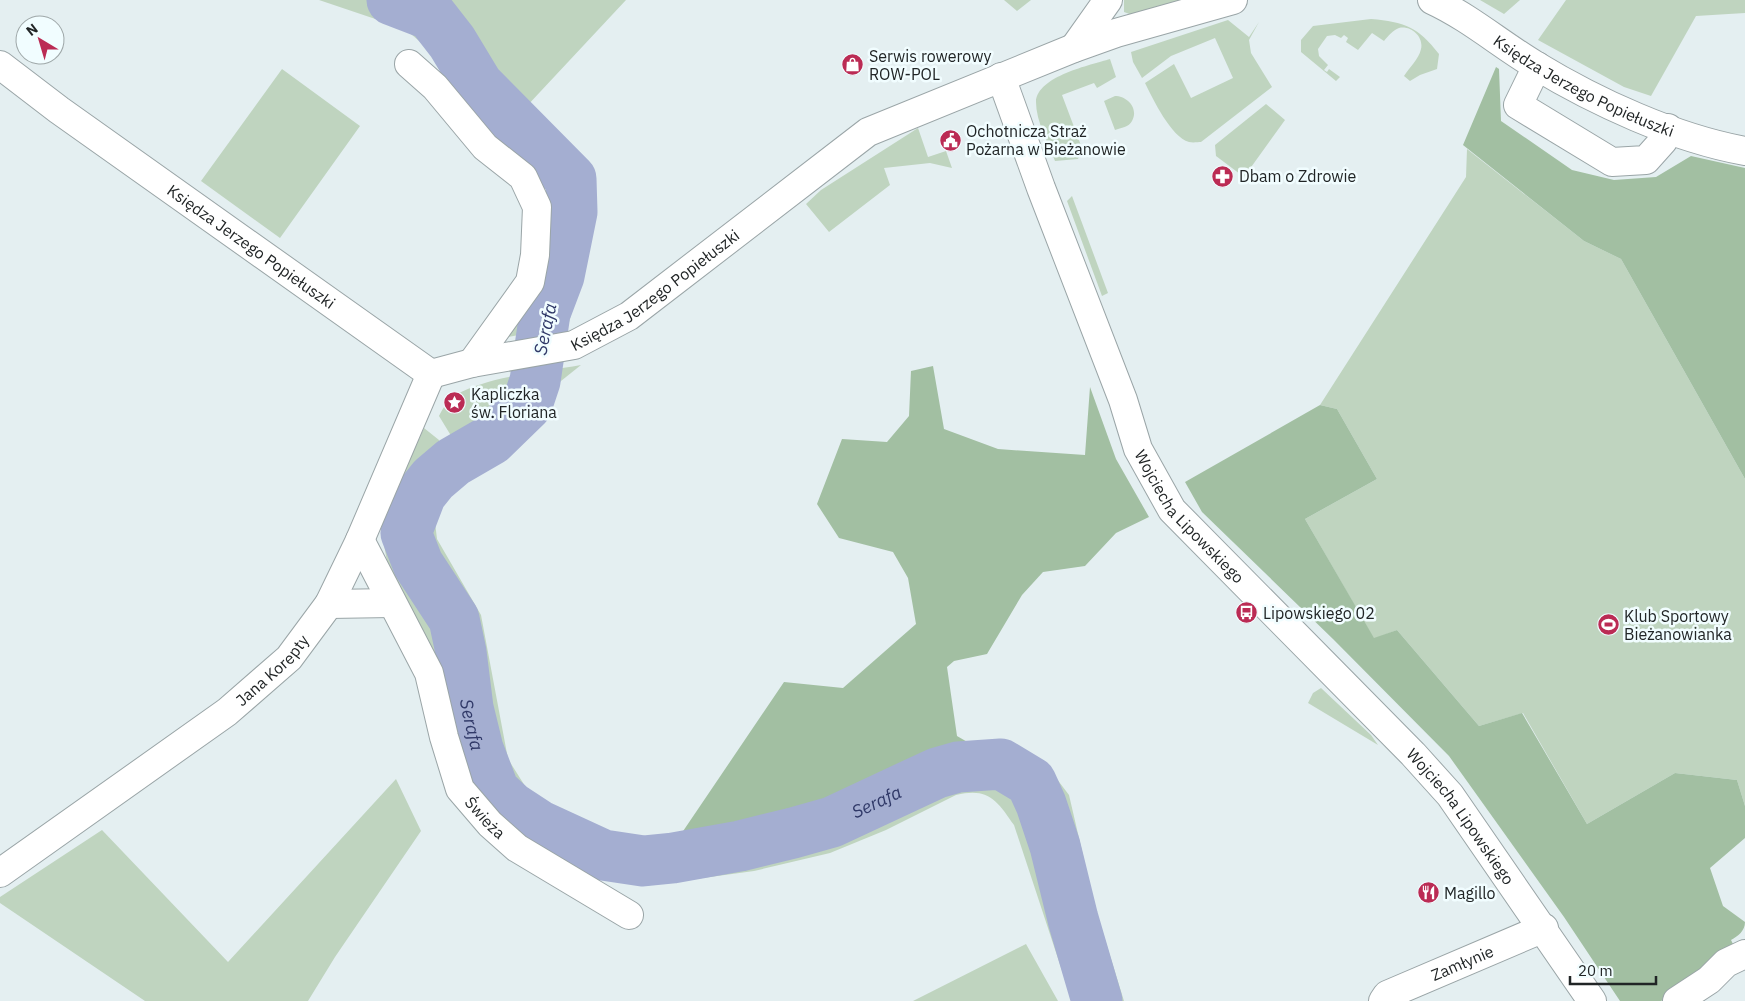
<svg xmlns="http://www.w3.org/2000/svg" width="1745" height="1001" font-family="'IBM Plex Sans',sans-serif">
	<style>
		.green { fill: #bfd4bf }
		.forest { fill: #a2bfa2 }
		.lines { fill: none; stroke-linecap: round; stroke-linejoin: round }
		.river { stroke: #a4aed1; stroke-width: 51 }
		.minor-casing { stroke: #9aa5a7; stroke-width: 30 }
		.minor { stroke: #fff; stroke-width: 28 }
		.labels { text-anchor: middle; dominant-baseline: central; stroke-width: 5; stroke-linejoin: round; paint-order: stroke }
		.poi-label { font-size: 16px; fill: #212526; stroke: #f1fdff; text-anchor: start }
		.street-label { font-size: 16px; fill: #212526; stroke: #f1fdff }
		.water-label { font-size: 18px; font-style: italic; fill: #303968; stroke: #f1fdff }
	</style>
	<rect width="100%" height="100%" fill="#e4eff1"/>
	<path class="green" d="M319 0H626L526 107 550 124 580 163 589 196 588 251 568 326 503 338 536 290 553 230V200L537 170 473 115 448 82 431 51 405 29Z
		M1004 0H1031L1017 11Z
		M1124 0H1193L1135 16 1124 12Z
		M1480 0H1520L1504 14Z
		M1566 0H1745V13L1696 16 1651 96 1624 87 1538 40Z
		M1371 19C1405 22 1418 27 1439 54L1437 69 1420 75 1410 81 1404 76C1409 68 1419 59 1421 49 1424 37 1411 25 1399 28 1393 30 1388 36 1384 41L1372 33 1358 50 1346 42 1348 38 1344 35 1341 38 1335 35 1327 36 1318 49 1319 56 1328 65 1324 70 1327 72 1329 69 1340 77 1336 81 1301 52V40L1313 26Z
		M1228 20 1249 37 1259 22 1249 40 1251 53 1272 87 1201 142C1198 142 1193 143 1189 142 1171 137 1153 99 1145 83L1174 64 1191 98 1233 78 1215 38 1171 56 1142 78 1133 62 1131 52Z
		M1110 59 1116 77 1097 88 1094 83 1062 95 1082 148 1078 159 1055 161C1048 143 1036 121 1036 102 1037 76 1091 65 1110 59Z
		M282 69 360 126 280 238 201 181Z
		M1115 96C1127 96 1139 108 1132 121 1129 127 1121 128 1115 130L1104 101Z
		M1266 104 1285 120 1244 177 1216 156 1215 145Z
		M918 128 928 157 946 151 952 168 930 163 884 168 890 185 829 232 806 204 821 190Z
		M1467 149 1584 241 1621 259 1745 479V806L1737 780 1675 773 1587 824 1523 713 1479 726 1397 630 1374 639 1305 519 1377 479 1337 409 1320 405 1466 177Z
		M1072 196 1108 293 1102 296 1067 201Z
		M581 365 561 381 506 442 472 470 439 416C443 408 448 400 456 395 489 376 543 372 581 365Z
		M424 428 439 440 458 483 434 514 437 539 481 615 508 759 525 786 572 826 627 846H673L830 810 931 758 976 747 1019 749 1047 766 1069 795 1095 907 1124 1001H1072L1014 825C997 800 988 787 956 795L886 830 830 853 754 871 644 886 611 880 581 869 519 836 475 795 388 567 383 539 386 513Z
		M1321 688 1371 735 1378 745 1308 703 1313 693Z
		M396 779 421 831 335 957 308 1001H145L0 903V897L102 830 228 962Z
		M1026 944 1058 1001H913Z"/>
	<path class="forest" d="M1496 67 1499 69 1501 121 1572 170 1614 180 1656 177 1691 156 1745 168V479L1621 259 1584 241 1463 145Z
		M933 366 944 429 998 449 1085 455 1090 387 1116 459 1149 517 1116 533 1085 566 1043 572 1022 595 987 654 954 661 947 667 957 736 976 747 931 758 830 810 673 846 784 682 843 688 916 624 908 578 893 552 839 538 817 504 842 439 887 442 909 416 911 371Z
		M1320 405 1337 409 1377 479 1305 519 1374 638 1397 630 1479 726 1522 713 1587 824 1675 773 1737 780 1745 806V838L1710 868 1723 906 1745 922C1745 931 1738 936 1731 940L1734 946 1702 975 1661 1001H1620L1564 917 1449 756 1333 639 1202 512 1185 482Z"/>
	<g class="lines">
		<path class="river" id="s1" d="M392 0 431 15 452 42 478 85 571 179 572 212 559 276 545 313 535 381 527 405 491 440 453 462 433 479 421 494 406 533 418 564 454 619 461 652 468 708 478 749 494 791 511 807 540 826 603 855 643 861 673 858 740 846 793 833 832 822 937 773 958 767 1001 764 1031 782 1041 804 1055 846 1073 919 1097 1001"/>
		<defs>
			<g id="minor">
				<path id="s2" d="M1432 0C1469 17 1500 44 1535 65 1596 102 1674 138 1745 151"/>
				<path d="M1074 48 1108 0"/>
				<path d="M409 64 435 87 485 147 523 177 537 207 535 255 530 282 472 363"/>
				<path id="s3" d="M0 65 59 110 431 374"/>
				<path d="M1537 66 1518 105 1612 162 1646 160 1663 141 1668 128"/>
				<path id="s4" d="M1001 77 1041 188 1123 400 1138 449 1172 510 1413 754 1450 795 1592 1001"/>
				<path id="s5" d="M431 374 472 363 574 345 629 316 868 132 1074 48 1116 33 1233 0"/>
				<path id="s6" d="M360 540 429 673 444 737 460 789 490 824 517 848 629 915"/>
				<path d="M329 604 392 603"/>
				<path id="s7" d="M0 873 227 712 289 658 329 604 360 540 431 374"/>
				<path id="s8" d="M1383 1001 1387 995 1544 928"/>
				<path d="M1677 1001 1709 980 1726 963 1745 954"/>
			</g>
		</defs>
		<use href="#minor" class="minor-casing"/>
		<use href="#minor" class="minor"/>
	</g>
	<defs>
		<symbol id="shop-disc" viewBox="-11 -11 22 22"><circle r="9.5" fill="#bb2b54" stroke="#f1fdff"/><path d="M-5-2.5h2.3a2.7 3.5 0 0 1 5.4 0H5L5.5 6h-11ZM-1.5-2.5h3a1.5 2.3 0 0 0-3 0Z" fill="#fff"/></symbol>
		<symbol id="civic-disc" viewBox="-11 -11 22 22"><circle r="9.5" fill="#bb2b54" stroke="#f1fdff"/><path d="M-.6-6.5H3V-4.5H.6V-3L4-1V1h2V6H-6V1h2V-1L-.6-3ZM-1.2 2.5V6h2.4V2.5Z" fill="#fff"/></symbol>
		<symbol id="pharmacy-disc" viewBox="-11 -11 22 22"><circle r="9.5" fill="#bb2b54" stroke="#f1fdff"/><path d="M-2-6h4v4h4v4h-4v4h-4v-4h-4v-4h4Z" fill="#fff"/></symbol>
		<symbol id="sight-disc" viewBox="-11 -11 22 22"><circle r="9.5" fill="#bb2b54" stroke="#f1fdff"/><path d="M0-6L1.8-2.2L6-1.7L2.9 1.2L3.7 5.4L0 3.3L-3.7 5.4L-2.9 1.2L-6-1.7L-1.8-2.2Z" fill="#fff"/></symbol>
		<symbol id="bus-disc" viewBox="-11 -11 22 22"><circle r="9.5" fill="#bb2b54" stroke="#f1fdff"/><path d="M-5-6H5V4H4V6H2V4H-2V6H-4V4H-5ZM-3.5-4V0h7V-4ZM-3.5 1.2v1.5H-2V1.2ZM2 1.2v1.5H3.5V1.2Z" fill="#fff"/></symbol>
		<symbol id="stadium-disc" viewBox="-11 -11 22 22"><circle r="9.5" fill="#bb2b54" stroke="#f1fdff"/><path d="M0-5a6.5 5 0 1 0 0 10a6.5 5 0 1 0 0-10ZM-3.5-1.8h7v3.6h-7Z" fill="#fff"/></symbol>
		<symbol id="restaurant-disc" viewBox="-11 -11 22 22"><circle r="9.5" fill="#bb2b54" stroke="#f1fdff"/><path d="M-5-6h1v4h1v-4h1v4h1v-4h1v5L-1.5 .5V6h-2V.5L-5-1ZM5-6V6H3V1.5H1.5Q1.5-4 5-6Z" fill="#fff"/></symbol>
	</defs>
	<g fill-rule="evenodd">
		<use href="#shop-disc" x="840" y="52" width="25" height="25"/>
		<use href="#civic-disc" x="938" y="128" width="25" height="25"/>
		<use href="#pharmacy-disc" x="1210" y="164" width="25" height="25"/>
		<use href="#sight-disc" x="442" y="390" width="25" height="25"/>
		<use href="#bus-disc" x="1234" y="600" width="25" height="25"/>
		<use href="#stadium-disc" x="1596" y="612" width="25" height="25"/>
		<use href="#restaurant-disc" x="1416" y="880" width="25" height="25"/>
	</g>
	<g class="labels">
		<g class="poi-label">
			<text x="869" y="56">Serwis rowerowy<tspan x="869" dy="18">ROW-POL</tspan></text>
			<text x="966" y="131">Ochotnicza Straż<tspan x="966" dy="18">Pożarna w Bieżanowie</tspan></text>
			<text x="1239" y="176">Dbam o Zdrowie</text>
			<text x="471" y="394">Kapliczka<tspan x="471" dy="18">św. Floriana</tspan></text>
			<text x="1263" y="613">Lipowskiego 02</text>
			<text x="1624" y="616">Klub Sportowy<tspan x="1624" dy="18">Bieżanowianka</tspan></text>
			<text x="1444" y="893">Magillo</text>
		</g>
		<g class="street-label">
			<text stroke="none"><textPath href="#s2" startOffset="175">Księdza Jerzego Popiełuszki</textPath></text>
			<text stroke="none"><textPath href="#s3" startOffset="310">Księdza Jerzego Popiełuszki</textPath></text>
			<text stroke="none"><textPath href="#s5" startOffset="244">Księdza Jerzego Popiełuszki</textPath></text>
			<text stroke="none"><textPath href="#s4" startOffset="482">Wojciecha Lipowskiego</textPath></text>
			<text stroke="none"><textPath href="#s7" startOffset="340">Jana Korepty</textPath></text>
			<text stroke="none"><textPath href="#s6" startOffset="308">Świeża</textPath></text>
			<text stroke="none"><textPath href="#s4" startOffset="888">Wojciecha Lipowskiego</textPath></text>
			<text stroke="none"><textPath href="#s8" startOffset="89">Zamłynie</textPath></text>
		</g>
		<g class="water-label">
			<text transform="translate(545 329) rotate(-78)">Serafa</text>
			<text stroke="none"><textPath href="#s1" startOffset="878">Serafa</textPath></text>
			<text stroke="none"><textPath href="#s1" startOffset="1358">Serafa</textPath></text>
		</g>
	</g>
	<g transform="translate(40 40) rotate(322)"><circle r="24" fill="#f1fdff" stroke="#9ea7a8"/>
	<path d="M0-4L9 19L0 12L-9 19Z" fill="#bb2b54"/>
	<text y="-8" font-size="14" font-weight="bold" text-anchor="middle" fill="#212526">N</text>
	</g>
	<path d="M1570 976v8h86v-8" fill="none" stroke="#212526" stroke-width="2.5"/>
	<text x="1578" y="976" font-size="15" fill="#212526" stroke="#f1fdff" stroke-width="4" paint-order="stroke">20 m</text>
</svg>
